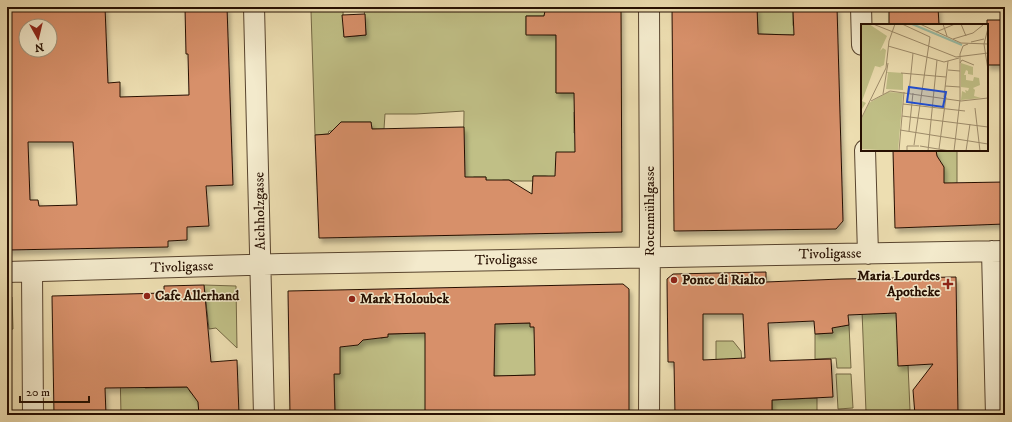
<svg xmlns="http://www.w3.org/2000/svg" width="1012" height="422" font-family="'IM FELL DW Pica',serif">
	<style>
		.green { fill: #c0bf86; stroke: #746844 }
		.building { fill: #d7906a; stroke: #271002; fill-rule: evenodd; filter: url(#shadow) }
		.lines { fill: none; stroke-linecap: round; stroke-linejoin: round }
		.minor-casing { stroke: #58442e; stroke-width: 22 }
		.minor { stroke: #f3eacc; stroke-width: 20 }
		.poi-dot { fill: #8f2418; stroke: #f3eacc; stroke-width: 1.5 }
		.labels { text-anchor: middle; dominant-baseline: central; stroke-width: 3; stroke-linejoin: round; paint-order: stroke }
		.street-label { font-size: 14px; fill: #271002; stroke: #f3eacc }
		.poi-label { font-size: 14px; font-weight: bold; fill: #271002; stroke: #f3eacc; text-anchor: start }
		.inset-river { fill: none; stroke: #9abda7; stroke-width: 2 }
		.inset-road { fill: none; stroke: #9e8c6b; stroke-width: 1 }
		.view { fill: #1d4ed8; fill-opacity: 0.15; stroke: #1d4ed8; stroke-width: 2 }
		.inset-edge { fill: none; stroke: #271002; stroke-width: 2 }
	</style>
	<defs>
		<filter id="shadow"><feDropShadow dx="2.5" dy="4.5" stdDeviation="2" flood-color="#0004"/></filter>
	</defs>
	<rect width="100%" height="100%" fill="#eddeb1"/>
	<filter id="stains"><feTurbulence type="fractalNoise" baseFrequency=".005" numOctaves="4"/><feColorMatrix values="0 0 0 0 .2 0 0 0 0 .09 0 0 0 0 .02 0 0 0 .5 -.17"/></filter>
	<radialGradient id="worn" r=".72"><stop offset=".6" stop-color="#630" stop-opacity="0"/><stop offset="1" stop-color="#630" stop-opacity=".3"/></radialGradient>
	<path class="green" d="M364 7H556V11H545L544 16H526V34L556 35V93H578V112H574V133H579L580 181 545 176H533V181H512L509 180H503L499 182H486V177H474L463 183 464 111 416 114H385L384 129H372L371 122H341L333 131H329L328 134 315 135 311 11H343L344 37 366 35Z
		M757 7H796V11L793 12V25L797 35 758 34Z
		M936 150H957V183L940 186Z
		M204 285 236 286 237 348 216 328 209 329Z
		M7 297H12L13 329 7 330Z
		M862 311 917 312 908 365 910 410 866 412Z
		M530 323 543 326 535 375 494 376V352L425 415H335L334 374H339L338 335 363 339 381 334V338L387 337 388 334 425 333 494 324Z
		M841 323 842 326 849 325 851 368H837L836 358 815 359V334L832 333V324Z
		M144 333 145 388 189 387V390L192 394H198L199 415H121L120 368Z
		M716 341H733L741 351 745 396 716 360Z
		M836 374H851L853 408 838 409Z
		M817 398V415H772V400Z"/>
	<path class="building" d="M7 7H105L108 83 120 82V97L189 95 188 54H186L185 7H227L233 185 206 186 209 226 187 227V240L168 241V247L7 250ZM26 26H50V50H26ZM28 142H73L77 205 39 206 38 200H30Z
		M573 7H621L622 232 319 238 315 135 329 134 341 122H371L372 129 464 127 465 177H486V180H509L532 194 533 176H555L556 152H575L574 93H556V35H526V16H544L545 11H573Z
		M672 7H757L758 34 794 35 793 11H796V7H837L843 221 836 229 674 231Z
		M889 7H938L939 25H889Z
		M365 14 366 35 344 37 342 15Z
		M987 20H1005V65H987Z
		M893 150H936L937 156 944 167V183L1005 182V224L895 228Z
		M766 272V282L841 279 956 277 958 415H915L913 390 933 364 898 366 896 313 848 315 849 325 832 328 833 333 815 334 814 321 768 323 770 361 831 359 833 397 772 400V415H675L674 362H668L667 279 673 274ZM703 314H743L745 358 703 360Z
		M623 284 629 289V415H425V333L388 334V337L363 340 358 345 340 347V374H334L335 415H290L288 291ZM530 323V327H534L535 375 494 376 495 324Z
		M204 285 211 362 237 360 239 415H199L198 402 187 387 105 388 106 415H54L52 296 164 293V286Z"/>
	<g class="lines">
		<defs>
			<path id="minor" d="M254 7 264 415
				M861 7 862 45
				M865 150 868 254
				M992 251 996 415
				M7 272 282 264 1005 251
				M32 272 33 415
				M649 415 650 226 649 7"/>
		</defs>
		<use href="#minor" class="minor-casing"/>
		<use href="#minor" class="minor"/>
	</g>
	<g class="poi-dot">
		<circle cx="674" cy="280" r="4"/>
		<path d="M946 278h4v4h4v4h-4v4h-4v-4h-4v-4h4z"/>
		<circle cx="147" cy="296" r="4"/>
		<circle cx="352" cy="299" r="4"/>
	</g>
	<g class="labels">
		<g class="street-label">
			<text transform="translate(260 211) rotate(-91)">Aichholzgasse</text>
			<text transform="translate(650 211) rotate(-90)">Rotenmühlgasse</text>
			<text transform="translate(830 254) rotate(-1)">Tivoligasse</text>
			<text transform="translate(506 260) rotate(-1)">Tivoligasse</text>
			<text transform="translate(182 267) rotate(-2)">Tivoligasse</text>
		</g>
		<g class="poi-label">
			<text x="940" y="276" text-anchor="end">Maria Lourdes<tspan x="940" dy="16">Apotheke</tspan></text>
			<text x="682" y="280">Ponte di Rialto</text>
			<text x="155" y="296">Cafe Allerhand</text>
			<text x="360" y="299">Mark Holoubek</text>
		</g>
	</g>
	<g transform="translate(861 24)">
		<rect width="127" height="127" fill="#eddeb1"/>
		<path d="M0 0H8L26 12 19 27 22 24 25 26 23 41 19 43 22 44 14 42 1 77 5 79 1 85 0 84ZM100 39 112 43V51L107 50V47L105 46 103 51H105V56L112 57 113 53 118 54 119 61 112 64 114 66 113 72 120 74 100 76 101 67 105 69 104 66 107 67 108 64 100 63ZM28 48 42 49V66L25 65 27 49 25 48ZM27 68 42 69 37 127 0 125V96L8 79Z" fill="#c0bf86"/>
		<path class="inset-river" d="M51 0 101 21"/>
		<path class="inset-road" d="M12 0 95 33 127 29M41 0 69 13 53 121M59 0 100 19 127 20M82 0 86 12M100 0 105 12M127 4 123 20 127 46M75 8 94 0M92 15 112 9 122 1M110 18 123 15M27 22 83 38 98 34M99 39 101 36 113 41M87 46 99 47M40 49 85 53M84 62 99 63M48 69 52 29M22 70 27 39M83 73 87 37M10 77 29 67 100 77 127 74M42 80 104 87M114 84 119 127M41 92 127 103M0 95 25 44 28 17 34 0M39 106 127 120M48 107 52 69M59 122 89 127M78 125 85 73M38 127 43 68M46 127V122H58M67 127 76 36M93 127 99 76V30L102 22 107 20M105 127 109 100"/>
		<path class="view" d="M48 63 85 68 82 83 46 78Z"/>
		<rect width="127" height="127" class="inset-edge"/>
	</g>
	<rect width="1012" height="422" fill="none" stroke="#eddeb1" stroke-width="24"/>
	<rect x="8" y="8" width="996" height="406" fill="none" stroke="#271002" stroke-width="2"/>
	<rect x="12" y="12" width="988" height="398" fill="none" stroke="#271002"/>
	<g transform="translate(38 38) rotate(172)"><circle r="19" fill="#f3eacc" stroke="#a1937b"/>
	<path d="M0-3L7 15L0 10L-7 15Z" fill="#8f2418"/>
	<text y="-6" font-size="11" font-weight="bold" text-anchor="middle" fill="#271002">N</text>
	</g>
	<path d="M20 396v6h69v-6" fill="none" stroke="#271002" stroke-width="2"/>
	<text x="26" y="396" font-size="12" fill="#271002" stroke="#f3eacc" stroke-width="3" paint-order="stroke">20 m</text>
	<rect width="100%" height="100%" filter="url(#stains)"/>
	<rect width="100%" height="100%" fill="url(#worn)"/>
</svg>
